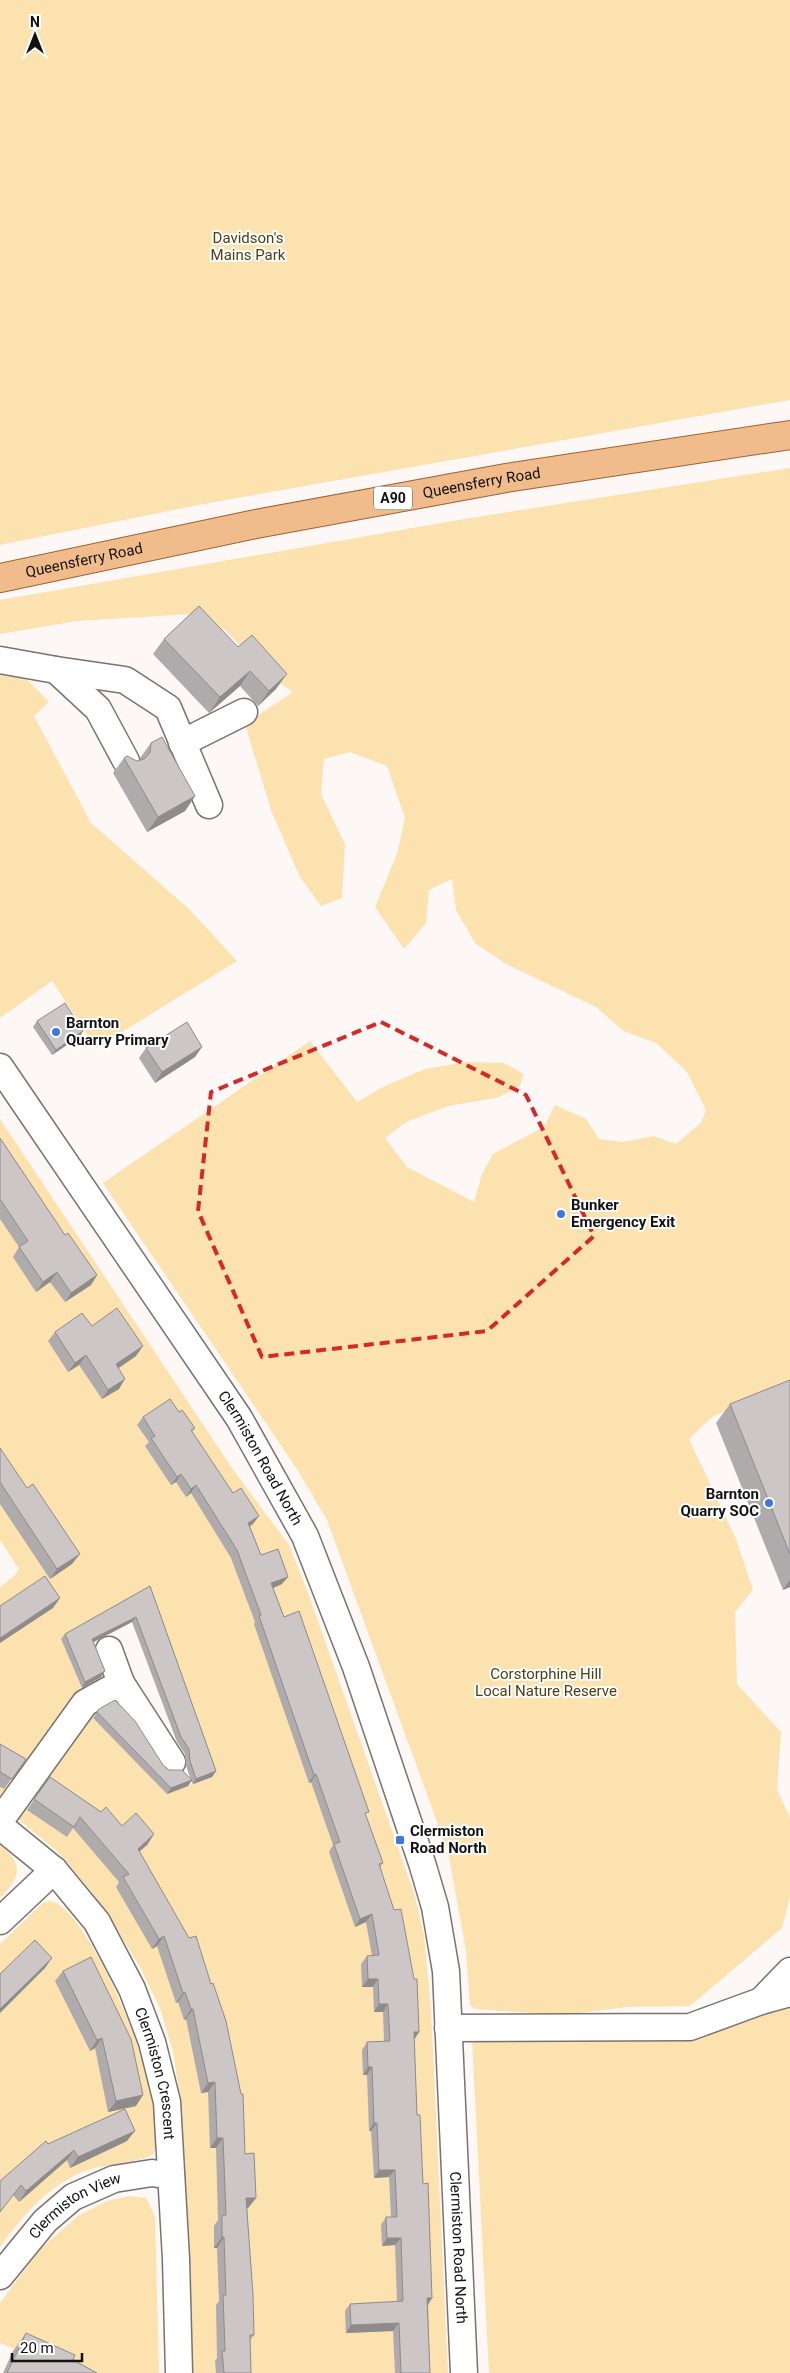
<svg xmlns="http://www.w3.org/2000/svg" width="790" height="2373" font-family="Roboto,sans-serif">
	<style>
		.green { fill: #fbe2af }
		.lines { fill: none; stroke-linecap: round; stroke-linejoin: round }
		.minor-casing { stroke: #787371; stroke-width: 29 }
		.major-casing { stroke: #9d6330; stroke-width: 30 }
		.minor { stroke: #fff; stroke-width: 26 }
		.major { stroke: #f1bc8c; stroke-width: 28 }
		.wall { fill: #afaaab }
		.shaded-wall { fill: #8f8b8b }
		.building { fill: #ccc6c7; stroke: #8f8b8b }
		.marked { fill: none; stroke: #d62828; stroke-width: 4; stroke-dasharray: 10 6; stroke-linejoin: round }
		.poi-dot { fill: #3c77e6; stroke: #fff; stroke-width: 2 }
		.labels { text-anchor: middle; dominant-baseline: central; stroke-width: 4; stroke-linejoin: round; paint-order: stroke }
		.shield { fill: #fff; stroke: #5a5858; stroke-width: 1 }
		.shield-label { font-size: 14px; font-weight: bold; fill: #131111 }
		.park-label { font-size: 15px; fill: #503d12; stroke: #fff }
		.street-label { font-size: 15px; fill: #131111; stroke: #fff }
		.poi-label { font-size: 15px; font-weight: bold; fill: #131111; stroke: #fff; text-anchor: start }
	</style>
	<rect width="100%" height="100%" fill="#fdf7f5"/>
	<path class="green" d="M0 0H790V400L198 505 0 545Z
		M790 468V1398L765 1394 712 1417 689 1439 736 1539 753 1590 735 1612 737 1684 781 1732 777 1789 790 1818V1897L782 1928 690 2006 627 2007 563 2015 475 2009 470 2005 466 1950 448 1852 327 1520 297 1469 103 1183 310 1041 357 1102 383 1087 425 1069 466 1062 504 1063 524 1074 520 1086 497 1098 448 1106 406 1122 385 1138 407 1167 474 1202 482 1174 493 1154 544 1127 555 1105 586 1119 599 1139 623 1142 654 1136 676 1144 701 1123 706 1110 687 1072 656 1043 624 1031 596 1007 506 964 475 943 456 910 452 879 429 890 426 923 404 949 375 907 397 854 405 818 387 766 350 752 324 759 321 794 345 844 342 898 321 906 300 877 271 810 245 724 293 692 266 674 226 631 192 614 77 621 0 634V600L464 519Z
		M0 669H17L49 702 34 716 91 823 189 909 237 961 96 1048 52 981 0 1018Z
		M0 1119 234 1471 289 1545 308 1593 414 1893 424 1935 431 2009 448 2373H191L181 2102 173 2052 160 2008 141 1969 117 1929 91 1891 57 1851 13 1815 86 1711 167 1793 212 1776 146 1591 61 1639 84 1693 0 1807V1587L14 1576 19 1569 0 1540Z
		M0 1845C25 1864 20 1878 0 1898Z
		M49 1901C89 1901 181 2124 153 2154 146 2161 104 2165 91 2169 52 2181 23 2215 0 2247V1944L42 1904Z
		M790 1991V2373H489L472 2039 664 2036Z
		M130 2196 146 2198 155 2216 159 2373H71L0 2343V2303L41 2248 78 2216 107 2201Z"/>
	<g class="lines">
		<defs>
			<g id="minor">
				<path d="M0 660 56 670 98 709 126 761"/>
				<path d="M56 670 125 680 168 708 209 805"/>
				<path d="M182 743 244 712"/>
				<path id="s1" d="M0 1067 239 1418 305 1536 356 1667 422 1863 435 1907 446 1971 464 2373"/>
				<path d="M109 1650 121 1683 172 1762"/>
				<path d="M0 1821 85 1703 121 1683"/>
				<path id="s2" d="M0 1826 54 1870 97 1922 132 1989 152 2042 167 2102 176 2259 179 2373"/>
				<path d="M0 1921 54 1870"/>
				<path d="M761 2001 790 1971"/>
				<path d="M448 2028 690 2027 761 2001 790 1993"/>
				<path id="s3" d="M0 2276 45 2221 73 2197 114 2179 152 2173 171 2176"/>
			</g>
			<g id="major">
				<path id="s4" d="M0 578 256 524 506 478 790 435"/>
			</g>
		</defs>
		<use href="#minor" class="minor-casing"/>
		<use href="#major" class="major-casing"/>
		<use href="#minor" class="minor"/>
		<use href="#major" class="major"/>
	</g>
	<path class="wall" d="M199 606 276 689 258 706 240 686 209 713 153 654 164 639Z
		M151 743 195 796 185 811 147 832 113 773 124 758 137 761 140 760V758Z
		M37 1021 83 1031 80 1036 52 1055 33 1027Z
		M146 1048 195 1057 155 1083 139 1058Z
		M0 1138 65 1235 97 1275 91 1285 65 1302 50 1282 36 1292 13 1257 19 1247 0 1219Z
		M92 1326 136 1356 119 1368V1389L102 1399 79 1365 68 1372 48 1341 55 1332Z
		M790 1380V1587L783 1590 716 1423 730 1404Z
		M179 1412 195 1428 192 1432 253 1524 250 1526 261 1555 282 1584 273 1588 284 1617 366 1816 383 1863 380 1867 419 2032 414 2040 417 2115 423 2184 432 2298 428 2305 430 2373H395L393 2331 346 2333 345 2311 350 2304 397 2302 395 2245 382 2246 381 2225 386 2217H391L389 2177 374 2178 371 2131H369L367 2075H363L362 2050 367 2042 384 2041 383 2012H374L373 1987H362L361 1964 367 1956H372L366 1922 355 1927 329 1852 333 1845 311 1782 309 1783 254 1624 255 1622 231 1558 191 1493 186 1497 176 1482 171 1485 145 1446 149 1442 137 1425 143 1417Z
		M0 1448 72 1564 50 1579 0 1504Z
		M150 1586 216 1771 212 1777 193 1784 191 1781 188 1786 167 1794 93 1718 97 1712 169 1770 191 1780 186 1766 185 1754 177 1742 132 1622 93 1642 105 1671 101 1677 82 1688 61 1639 65 1634Z
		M0 1744 26 1759 4 1789 0 1787Z
		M50 1777 122 1826 154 1834 147 1845 139 1852 245 2154 256 2198 248 2208H247L254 2335 250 2340 251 2373H216L215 2361 217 2358 216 2305 219 2301 217 2248H214V2226L218 2220 216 2148H210L208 2092 201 2093 186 2019 184 2020 178 2002 176 2003 157 1946 152 1949 116 1887 119 1882 73 1828 67 1837 27 1810Z
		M91 1957 136 2106 108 2112 95 2048 90 2051 55 1981 63 1971Z
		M127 2141 70 2168 67 2160 19 2202 13 2195 48 2144Z
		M26 2333 73 2360 97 2373H3L13 2351Z"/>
	<path class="shaded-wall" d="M250 671 240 686 209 713 220 697Z
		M287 674 276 689 258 706 269 691Z
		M195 796 185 811 147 832 158 817Z
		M83 1031 80 1036 52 1055 56 1050Z
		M202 1047 195 1057 155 1083 162 1072Z
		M57 1272 50 1282 36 1292 43 1282Z
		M97 1275 91 1285 65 1302 71 1293Z
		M143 1346 136 1356 109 1374 116 1364Z
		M86 1355 79 1365 68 1372 75 1363Z
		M125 1379 119 1389 102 1399 108 1390Z
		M181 1474 176 1482 171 1485 177 1477Z
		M196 1485 191 1493 186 1497 191 1489Z
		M259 1516 253 1524 243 1531 248 1523Z
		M80 1554 72 1564 50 1579 57 1569Z
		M288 1577 282 1584 266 1591 271 1583Z
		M790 1580V1587L783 1590Z
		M60 1598 53 1608 0 1643V1638Z
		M136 1617 132 1622 88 1645 92 1639Z
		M105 1671 101 1677 82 1688 85 1682Z
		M216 1771 212 1777 193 1784 196 1779Z
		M316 1774 311 1782 309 1783 314 1775Z
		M192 1780 188 1786 167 1794 171 1788Z
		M154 1834 147 1845 130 1859 138 1849Z
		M372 1914 366 1922 355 1927 360 1919Z
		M164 1936 157 1946 152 1949 159 1939Z
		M52 1958 45 1968 0 2013V2009Z
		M368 1979H378L373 1987H362Z
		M185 1992 178 2002 176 2003 183 1993Z
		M379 2004H388L383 2012H374Z
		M191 2009H193L186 2019 184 2020Z
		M414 2032H419L414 2040Z
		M102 2038 95 2048 90 2051 97 2040Z
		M368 2067H372L367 2075H363Z
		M215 2082 208 2092 201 2093 208 2083Z
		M143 2095 136 2106 108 2112 116 2101Z
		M374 2123H377L371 2131H369Z
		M135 2131 127 2141 70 2168 78 2157Z
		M217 2138H223L216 2148H210Z
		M74 2150 67 2160 19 2202 26 2191Z
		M379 2170H395L389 2177 374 2178Z
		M246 2198H256L248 2208 239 2209Z
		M222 2237H224L217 2248H214Z
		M387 2238H401L395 2245 382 2246Z
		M427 2298H432L427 2306Z
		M399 2323 393 2331 346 2333 351 2325Z"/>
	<path class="building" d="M199 606 238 647 252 635 287 674 269 691 250 671 220 697 164 639Z
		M162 737 195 796 158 817 124 758 127 756 137 761 144 759 150 753 151 743Z
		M65 1003 83 1031 56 1050 37 1021Z
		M187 1022 202 1047 162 1072 146 1048Z
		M0 1138 65 1235 68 1233 97 1275 71 1293 57 1272 43 1282 19 1247 28 1241 0 1199Z
		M117 1308 143 1346 116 1364 125 1379 108 1390 86 1355 75 1363 55 1332 82 1313 92 1326Z
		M790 1380V1554L730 1404Z
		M170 1399 179 1412 182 1410 195 1428 191 1430 233 1493 241 1488 259 1516 248 1523 261 1555 278 1549 288 1577 271 1583 284 1617 299 1611 369 1812 365 1813 383 1863 379 1864 394 1910 401 1909 414 1979H417L419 2032H414L417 2115H420L423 2184 428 2183 432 2298H427L430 2373H401L399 2323 351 2325 350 2304 403 2301 401 2238H387L386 2217H397L395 2170H379L377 2123H374L372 2067H368L367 2042 390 2041 388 2004H379L378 1979H368L367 1956 379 1955 372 1914 360 1919 334 1844 340 1842 316 1774 314 1775 259 1616 261 1615 237 1550 196 1485 191 1489 181 1474 177 1477 151 1438 155 1436 143 1417Z
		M0 1448 27 1488 33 1484 80 1554 57 1569 0 1482Z
		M45 1576 60 1598 0 1638V1606Z
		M150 1586 216 1771 196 1779 190 1761 189 1749 181 1737 136 1617 92 1639 105 1671 85 1682 65 1634Z
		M115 1700 135 1721 163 1765 169 1770H182L192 1780 171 1788 97 1712 99 1709Z
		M0 1744 26 1759 12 1779 0 1772Z
		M50 1777 101 1812 106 1807 122 1826 136 1813 154 1834 138 1849 189 1938 196 1936 211 1984 213 1983 226 2021 241 2094H243L245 2154 254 2153 256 2198H246L253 2294 254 2335H250L251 2373H224L222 2351H225L223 2295H226L224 2237H222V2216L226 2215 223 2138H217L215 2082 208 2083 193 2009H191L185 1992 183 1993 164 1936 159 1939 123 1877 129 1874 80 1817 74 1827 34 1799Z
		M35 1940 52 1958 0 2009V1974Z
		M91 1957 131 2039 143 2095 116 2101 102 2038 97 2040 63 1971Z
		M125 2109 135 2131 78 2157 74 2150 26 2191 21 2185 0 2212V2181L46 2141 48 2144Z
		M26 2333 75 2355 73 2360 97 2373H7Z"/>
	<path class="marked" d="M381 1022 526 1095 594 1236 487 1331 262 1357 198 1211 211 1092Z"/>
	<g class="poi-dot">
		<circle cx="56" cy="1032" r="5"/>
		<circle cx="561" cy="1214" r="5"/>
		<circle cx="769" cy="1503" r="5"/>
		<rect x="395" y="1835" width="10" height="10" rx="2.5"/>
	</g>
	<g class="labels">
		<rect class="shield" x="374" y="486.5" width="38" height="23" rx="4"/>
		<g class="shield-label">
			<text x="393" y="498">A90</text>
		</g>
		<g class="park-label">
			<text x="248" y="238">Davidson's<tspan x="248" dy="17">Mains Park</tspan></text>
			<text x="546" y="1674">Corstorphine Hill<tspan x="546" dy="17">Local Nature Reserve</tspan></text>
		</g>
		<g class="street-label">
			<text stroke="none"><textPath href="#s4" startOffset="491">Queensferry Road</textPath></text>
			<text stroke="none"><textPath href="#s4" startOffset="86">Queensferry Road</textPath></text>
			<text stroke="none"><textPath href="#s1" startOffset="470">Clermiston Road North</textPath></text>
			<text stroke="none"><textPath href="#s2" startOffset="301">Clermiston Crescent</textPath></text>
			<text stroke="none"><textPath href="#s3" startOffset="105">Clermiston View</textPath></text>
			<text stroke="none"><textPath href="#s1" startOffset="1295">Clermiston Road North</textPath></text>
		</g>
		<g class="poi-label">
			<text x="66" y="1023">Barnton<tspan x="66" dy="17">Quarry Primary</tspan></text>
			<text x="571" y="1205">Bunker<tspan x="571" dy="17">Emergency Exit</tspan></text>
			<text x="759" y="1494" text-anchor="end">Barnton<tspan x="759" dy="17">Quarry SOC</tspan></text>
			<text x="410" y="1831">Clermiston<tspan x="410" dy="17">Road North</tspan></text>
		</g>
	</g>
	<g transform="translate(35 35)" stroke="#ffffff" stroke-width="4" paint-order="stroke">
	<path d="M0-4L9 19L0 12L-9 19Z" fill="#131111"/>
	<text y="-8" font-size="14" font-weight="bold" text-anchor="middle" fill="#131111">N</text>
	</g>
	<path d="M12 2353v8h70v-8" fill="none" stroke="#131111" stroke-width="2.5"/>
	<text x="20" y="2353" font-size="15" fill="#131111" stroke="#ffffff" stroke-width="4" paint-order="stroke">20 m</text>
</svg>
